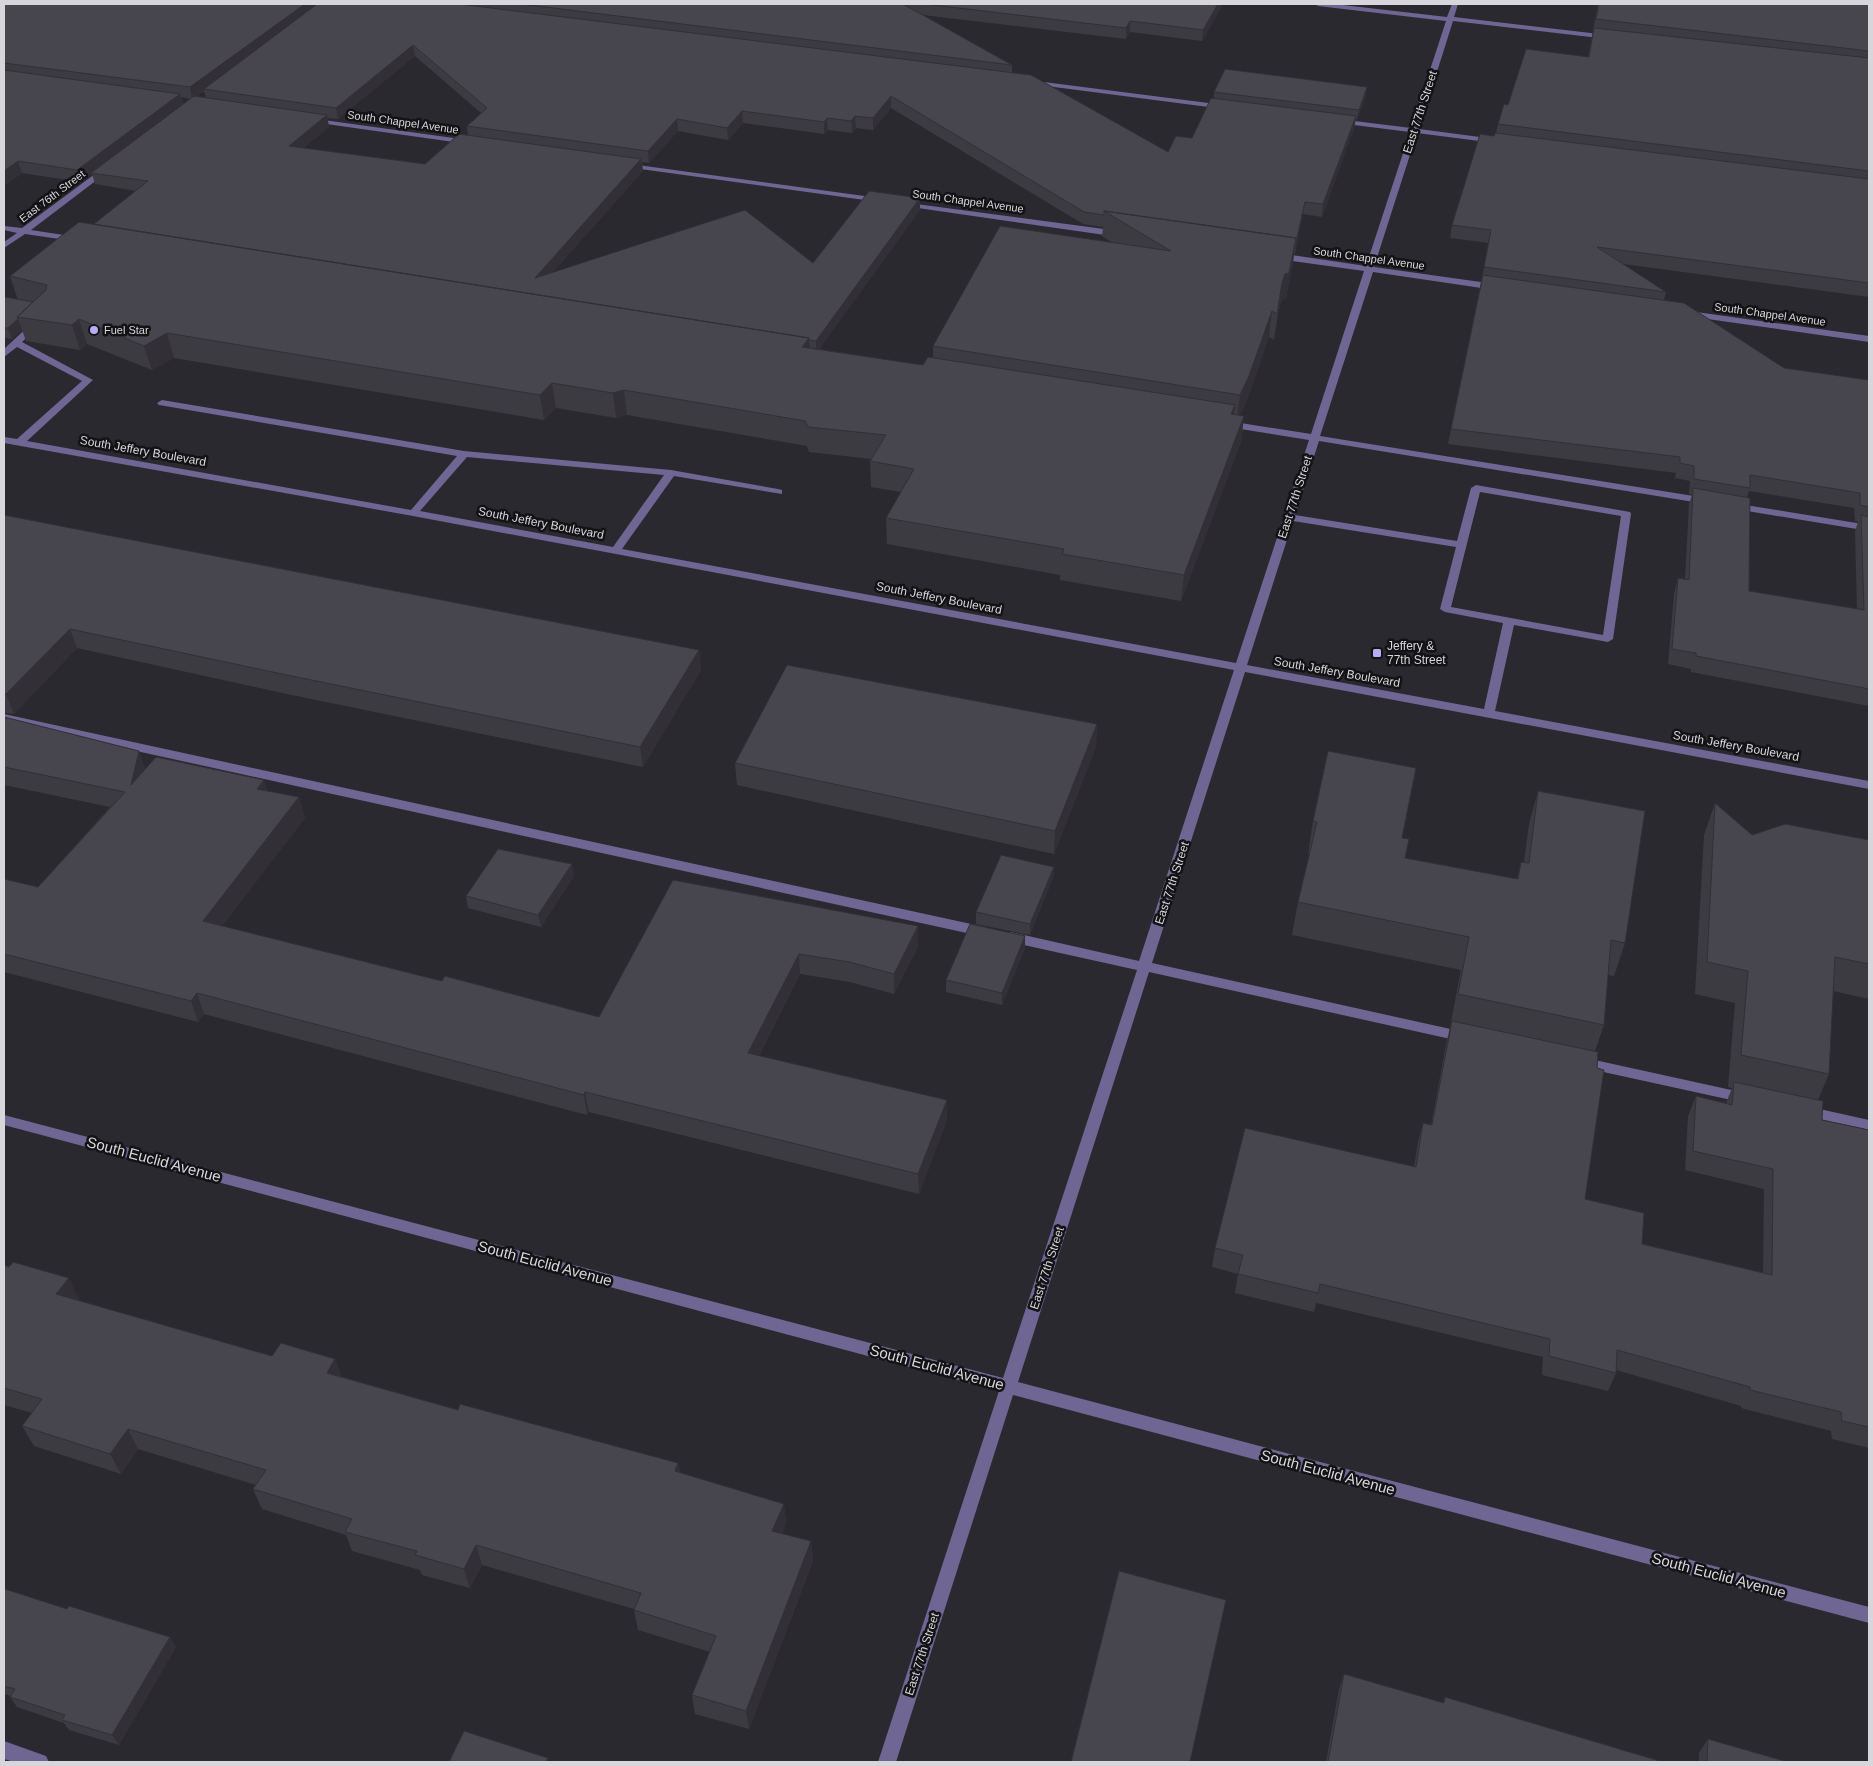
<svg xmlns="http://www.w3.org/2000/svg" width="1873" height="1766" font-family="Arial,sans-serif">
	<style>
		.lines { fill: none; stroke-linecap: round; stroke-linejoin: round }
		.minor { fill: #706693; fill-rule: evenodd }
		.wall { fill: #3d3b42; fill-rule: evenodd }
		.shaded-wall { fill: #323036 }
		.building { fill: #47454d; stroke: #323036 }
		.poi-dot { fill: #bbaaf6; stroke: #131215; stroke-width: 2 }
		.labels { text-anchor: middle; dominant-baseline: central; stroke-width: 5; stroke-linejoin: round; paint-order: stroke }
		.far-street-label { font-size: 11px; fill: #d7d6da; stroke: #131215 }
		.far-poi-label { font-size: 11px; fill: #d7d6da; stroke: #131215; text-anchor: start }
		.street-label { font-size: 12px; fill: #d7d6da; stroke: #131215 }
		.poi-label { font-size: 12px; fill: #d7d6da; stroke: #131215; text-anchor: start }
		.near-street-label { font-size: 15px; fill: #d7d6da; stroke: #131215 }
	</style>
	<rect width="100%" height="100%" fill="#2a2930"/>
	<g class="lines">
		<path class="minor" d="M1315 4H1334L1447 17 1452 4H1458L1454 17 1608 35 1612 37 1608 39 1453 21 1419 129 1495 139 1499 141 1495 143 1417 133 1374 267 1495 284 1499 287 1495 290 1373 272 1320 436 1706 498 1711 501 1706 504 1319 441 1295 515 1457 541 1471 488 1476 485 1630 512 1631 514 1613 639 1608 642 1514 625 1495 711 1869 781V789L1245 672 1152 963 1464 1032 1469 1033 1471 1037 1469 1041 1464 1042 1149 972 1018 1382 1869 1607V1623L1013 1395 896 1762H878L999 1391 4 1125V1115L1003 1378 1137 970 1010 942 1005 940 1004 937 1005 934 1010 932 1139 961 1234 670 413 516 4 443V437L17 439 82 381 17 347 4 357V349L32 323H38V327L22 342 93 380 27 441 411 510 457 456 159 405 157 403 162 400 464 451 671 470 778 489 782 490V494L674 476 622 549 1236 663 1309 440 1228 427 1223 424 1228 421 1311 434 1364 271 1278 259 1274 256 1278 253 1366 266 1410 132 1338 123 1334 121 1338 119 1411 128 1446 21 1318 6ZM467 457 664 475 613 547 420 511ZM1480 492 1621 516 1603 635 1451 607ZM1293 521 1456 547 1440 609 1445 612 1503 623 1484 709 1247 665Z
			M1028 80 1224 105 1228 107 1224 109 1031 84H1028Z
			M309 118 468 140 472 142 468 144 312 122H309Z
			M623 163 879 198 883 200 879 202 626 167 622 165Z
			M103 168 110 170 31 230 77 237 81 240 80 242 25 234 4 248V242L17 233 4 230V226L22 228Z
			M901 202 1119 231 1123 234 1119 237 904 206 900 204Z
			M1689 311 1869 336V342L1686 316V312Z
			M1733 503 1869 525V531L1729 508V504Z
			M4 714 985 927 990 929 991 932 990 935 985 937 4 722Z
			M1581 1057 1745 1093 1750 1094 1752 1098 1750 1102 1745 1103 1576 1066 1574 1062 1576 1058Z
			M1806 1106 1869 1120V1130L1801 1115 1799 1111 1801 1107Z
			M4 1741 46 1756 49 1762H14L4 1759Z"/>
	</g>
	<path class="wall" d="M4 4H1223L1202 41 1130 32 1126 39 923 15 1012 65V73L1168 152 1192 138 1214 98V92L1366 97 1357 119H1356L1354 128 1322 217 1303 214 1295 254H1294L1286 298 1282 300 1279 309 1274 340 1269 337 1246 403 1239 416H1244L1241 442 1181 601 1060 580V575L887 544 886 518 901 492 871 487 870 461 871 459 809 452 807 446 627 415 616 418 556 408 544 420 174 358 152 370 87 344 80 350 26 341 22 330 12 339 4 338V299L18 300 10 276 94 224 136 191 95 184 92 174 81 182 22 173 4 186ZM415 56 481 113 467 126 468 135 425 164 304 148 329 127 327 118 338 119ZM204 91 206 98 196 97 198 95ZM181 97 190 99 183 104ZM891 108 1083 224 1103 227 1102 236 1113 243 933 346V357L923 365 819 349 920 210V198L813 263 553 272 643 171 642 162 649 163 678 131 728 140 743 123 824 134 828 130 852 133 856 128 873 130Z
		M1598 4H1869V297L1623 264 1666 292 1664 300 1784 368 1869 380V706L1691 672V669L1668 664 1674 594 1678 578 1685 580 1689 504 1692 495 1689 494 1690 481 1675 478 1676 473 1448 444 1489 243 1450 238 1452 225 1496 133 1498 124 1508 105 1588 57ZM1749 491 1854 508 1855 521 1858 522 1855 531 1857 609 1749 591 1747 497Z
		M4 515 699 650 701 670 643 767 287 694 77 648 14 714 4 713Z
		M4 717 139 751 145 769 264 780 267 791 299 797 305 818 222 926 442 981 599 1017 673 880 918 926V947L894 994 850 982 800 974 759 1056 947 1100V1120L919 1194 589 1112 587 1115 204 1014 198 1022 4 972V879L38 887 110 807 4 785Z
		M1097 724 1096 747 1054 854 737 785 735 763Z
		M1538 791 1625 943 1614 976 1608 975 1604 1025 1595 1051 1585 1199 1642 1244 1763 1273 1764 1189 1685 1170 1688 1116 1696 1096 1726 1103 1732 1088 1728 1087 1735 1003 1695 994 1704 835 1715 803 1752 835 1869 840V999L1833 991 1829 1074 1818 1100 1822 1120 1869 1130V1448L1832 1439 1831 1431 1741 1408V1406L1616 1370V1373L1608 1391 1542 1375 1543 1357 1316 1303 1314 1312 1235 1293 1238 1274 1212 1267 1215 1248 1414 1167 1418 1142 1423 1123 1431 1125 1447 1040 1450 1027 1461 970 1292 935 1298 902 1310 854H1308L1313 821 1402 838 1405 858 1517 879 1521 862H1524L1529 824Z
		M1054 867 1053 878 1030 935 976 924V912Z
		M574 876 541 927 468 908 466 896Z
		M1025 948 1002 1005 946 992V980Z
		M4 1265 79 1299 78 1301 458 1410 678 1463 680 1473 784 1504 786 1524 782 1534 811 1541 813 1561 749 1729 695 1714 692 1695 710 1652 638 1630 634 1610V1609L482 1565 470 1588 422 1575 420 1570 352 1551 346 1535 262 1509 253 1489 256 1485 138 1449 121 1474 34 1446 22 1426 32 1413 4 1405Z
		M4 1591 170 1637 176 1647 119 1745 69 1730 64 1723 17 1707 10 1697 11 1696 4 1694Z
		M1344 1674 1443 1703 1445 1697 1663 1762H1326L1339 1689Z
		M1708 1739 1788 1762H1699V1753Z"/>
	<path class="shaded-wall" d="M305 4H323L204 89V90L192 99 190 87Z
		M1218 4H1223L1202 41 1203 30Z
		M1130 21V32L1126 39V28Z
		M413 45 415 56 338 119 336 108Z
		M1367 87 1366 97 1357 119 1359 110Z
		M180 94 183 106 91 173 92 174 81 182 77 170Z
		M891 96V108L873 130V118Z
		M742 111 743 123 728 140 727 128Z
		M327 115 329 127 292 158 289 146Z
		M855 116 856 128 852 133 851 121Z
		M1356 116 1354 128 1322 217 1323 204Z
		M827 118 828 130 824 134V122Z
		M677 119 678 131 649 163 648 151Z
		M641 159 643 171 537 290 535 278Z
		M18 161 22 173 4 186V171Z
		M920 198V210L816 354V341Z
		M1305 202 1303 214 1295 254 1296 242Z
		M1296 238 1293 263 1286 298 1282 300 1279 309 1274 340 1282 283Z
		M1272 311 1269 337 1246 403 1237 421 1240 395Z
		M18 319 22 330 12 339 8 328Z
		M79 319 87 344 80 350 72 325Z
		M167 333 174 358 152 370 144 346Z
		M809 338 810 362 802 347Z
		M552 383 556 408 544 420 540 395Z
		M624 390 627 415 616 418 613 393Z
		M1235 405 1232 431 1231 414Z
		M1244 416 1241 442 1181 601 1184 575Z
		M70 629 77 648 14 714 6 694Z
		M699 650 701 670 643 767 640 747Z
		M1097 724 1096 747 1054 854 1055 831Z
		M139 751 146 771 131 785Z
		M264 780 270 801 257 789Z
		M299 797 305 818 210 942 203 921Z
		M572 864 574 876 541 927 538 915Z
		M1054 867 1053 878 1030 935V924Z
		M918 926V947L894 994V974Z
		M1025 936V948L1002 1005V993Z
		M799 954 800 974 750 1073 748 1053Z
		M197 993 204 1014 198 1022 191 1001Z
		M585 1092 589 1112 587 1115 584 1095Z
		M947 1100V1120L919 1194 918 1174Z
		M69 1278 79 1299 67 1315 56 1294Z
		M335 1359 343 1380 327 1373Z
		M128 1429 138 1449 121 1474 110 1454Z
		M678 1463 682 1483 675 1471Z
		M784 1504 786 1524 775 1551 772 1531Z
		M811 1541 813 1561 749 1729 746 1711Z
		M476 1545 482 1565 470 1588 464 1569Z
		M170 1637 176 1647 119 1745 112 1735Z"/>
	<path class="building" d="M4 4H305L190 87 4 63Z
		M317 4H459L1031 75 1168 152 1176 136 1192 138 1211 98 1356 116 1323 204 1305 202 1296 242V238L1104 211V215L1084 212 891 96 873 118 855 116 851 121 827 118 824 122 742 111 727 128 677 119 648 151 467 126 487 108 413 45 336 108 204 89Z
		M521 4H903L1012 65Z
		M925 4H1218L1203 30 1130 21 1126 28Z
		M1599 4H1869V51L1596 19Z
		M1594 28 1869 58V171L1498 124 1504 104 1508 105 1526 49 1589 57Z
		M1225 69 1367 87 1359 110 1214 92Z
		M4 70 180 94 77 170 18 161 4 171Z
		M194 96 327 115 289 146 425 164 459 134 641 159 535 278 745 210 813 263 869 191 920 198 816 341 809 340V338L94 224 148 181 91 173Z
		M1495 133 1869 179V283L1597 247 1666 292 1484 267 1491 230 1452 225 1480 134 1494 136Z
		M1104 211 1296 238 1289 273 1285 274 1282 283 1277 314 1272 311 1249 376 1240 395 933 346 1000 226 1171 251Z
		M79 222 809 338 802 347 923 365 928 357 1235 405 1231 414 1244 416 1184 575 1062 554 1064 549 886 518 914 469 870 461 886 435 808 427 805 421 624 390 613 393 552 383 540 395 167 333 144 346 79 319 72 325 17 317 46 290 47 285 10 276Z
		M1483 275 1684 303 1784 368 1869 380V507L1860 505V493L1750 475V488L1694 479V466L1680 463V457L1451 429Z
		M5 297 33 302 17 317 18 319 8 328H4V299Z
		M1693 488 1750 498 1749 591 1864 610 1861 515 1869 517V689L1696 656V653L1672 649 1678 578 1689 580Z
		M4 515 699 650 640 747 282 674 70 629 6 694H4Z
		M787 665 1097 724 1055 831 735 763Z
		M4 717 139 751 131 785 156 757 264 780 257 789 299 797 203 921 442 981 445 976 599 1017 673 880 918 926 894 974 849 962 799 954 748 1053 947 1100 918 1174 585 1092 584 1095 197 993 191 1001 4 954V879L38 887 125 792 4 767Z
		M1328 751 1416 768 1402 838 1409 839 1405 858 1518 879 1521 862 1529 863 1538 791 1645 811 1625 943 1611 940 1604 1025 1458 994 1469 937 1298 902 1317 822 1313 821Z
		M1715 803 1752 835 1785 824 1869 840V964L1835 957 1829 1074 1741 1055 1748 971 1707 962Z
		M498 849 572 864 538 915 466 896Z
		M1001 855 1054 867 1030 924 976 912Z
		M970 924 1025 936 1002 993 946 980Z
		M1452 1021 1598 1052 1597 1068 1604 1070 1585 1199 1644 1213 1642 1244 1772 1275 1773 1169 1693 1151 1696 1096 1732 1105 1734 1082 1823 1101 1822 1120 1869 1130V1427L1842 1421 1841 1412 1750 1390V1387L1617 1350 1616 1373 1549 1356 1550 1339 1320 1284 1318 1293 1238 1274 1243 1255 1215 1248 1245 1128 1416 1167 1423 1123 1432 1125Z
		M13 1262 69 1278 56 1294 272 1356 281 1343 335 1359 327 1373 458 1410 460 1404 678 1463 675 1471 784 1504 772 1531 811 1541 746 1711 692 1695 716 1636 634 1610 641 1593 476 1545 464 1569 415 1555 417 1551 345 1532 352 1519 253 1489 266 1470 128 1429 110 1454 22 1426 42 1399 4 1388V1265L9 1267Z
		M1119 1571 1226 1600 1190 1762H1071Z
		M5 1589 67 1609 69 1606 170 1637 112 1735 62 1720 65 1715 10 1697 15 1689 4 1686V1591Z
		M1344 1674 1444 1703 1445 1697 1663 1762H1328Z
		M464 1731 548 1758 546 1762H449Z
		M1708 1739 1788 1762H1707Z"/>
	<g class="poi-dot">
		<circle cx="94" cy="330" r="5"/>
		<rect x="1372" y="648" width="10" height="10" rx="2.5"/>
	</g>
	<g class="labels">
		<g class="far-street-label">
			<text transform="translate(403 122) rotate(8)">South Chappel Avenue</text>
			<text transform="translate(52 196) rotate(-37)">East 76th Street</text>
			<text transform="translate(968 201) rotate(8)">South Chappel Avenue</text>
			<text transform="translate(1369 258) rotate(8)">South Chappel Avenue</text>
			<text transform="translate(1770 314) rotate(8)">South Chappel Avenue</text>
		</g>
		<g class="far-poi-label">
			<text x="104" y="330">Fuel Star</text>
		</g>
		<g class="street-label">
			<text transform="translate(1420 112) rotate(-72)">East 77th Street</text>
			<text transform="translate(143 451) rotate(10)">South Jeffery Boulevard</text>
			<text transform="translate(1295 497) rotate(-72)">East 77th Street</text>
			<text transform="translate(541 523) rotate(11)">South Jeffery Boulevard</text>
			<text transform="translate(939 598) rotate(11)">South Jeffery Boulevard</text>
			<text transform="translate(1337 672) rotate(10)">South Jeffery Boulevard</text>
			<text transform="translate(1736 746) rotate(10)">South Jeffery Boulevard</text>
			<text transform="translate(1172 883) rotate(-72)">East 77th Street</text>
			<text transform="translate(1047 1268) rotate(-72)">East 77th Street</text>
			<text transform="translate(922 1654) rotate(-72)">East 77th Street</text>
		</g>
		<g class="poi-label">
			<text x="1387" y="646">Jeffery &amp;<tspan x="1387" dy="14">77th Street</tspan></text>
		</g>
		<g class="near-street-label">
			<text transform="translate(154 1159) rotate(15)">South Euclid Avenue</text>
			<text transform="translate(545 1263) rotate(15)">South Euclid Avenue</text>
			<text transform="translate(937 1367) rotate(15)">South Euclid Avenue</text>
			<text transform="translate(1328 1472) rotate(15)">South Euclid Avenue</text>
			<text transform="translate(1719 1575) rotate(15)">South Euclid Avenue</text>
		</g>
	</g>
	<rect width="1873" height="1766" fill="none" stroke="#d7d6da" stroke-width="10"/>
</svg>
